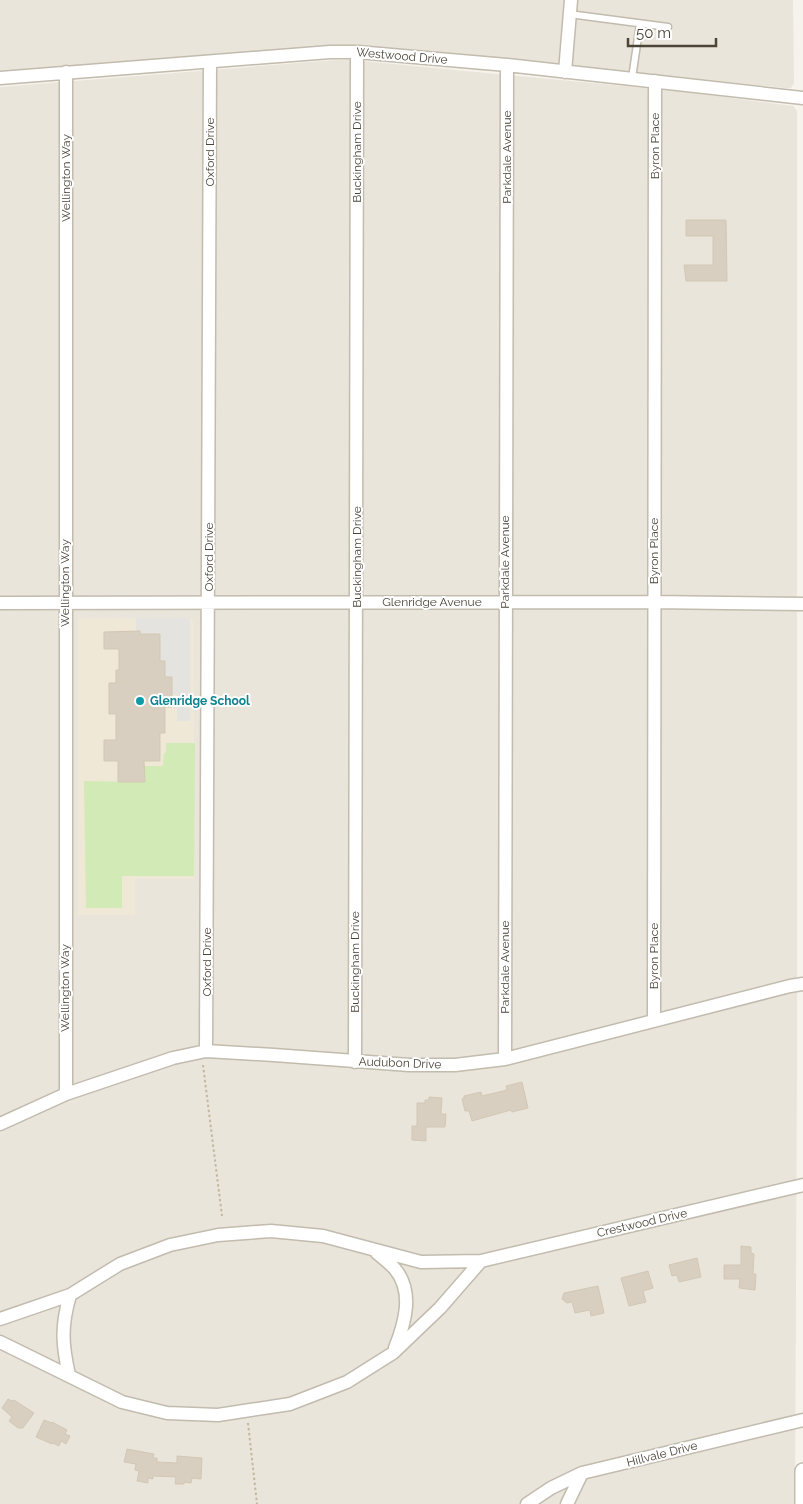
<svg xmlns="http://www.w3.org/2000/svg" width="803" height="1504" font-family="Raleway,sans-serif">
	<style>
		.residential { fill: #eae5da }
		.education { fill: #efe8d6 }
		.green { fill: #d2eab5 }
		.parking { fill: #e5e3e0 }
		.building { fill: #d8cfc1; stroke: #d3c7b4 }
		.lines { fill: none; stroke-linecap: round; stroke-linejoin: round }
		.service-casing { stroke: #c2bbae; stroke-width: 9 }
		.minor-casing { stroke: #c2bbae; stroke-width: 15 }
		.tertiary-casing { stroke: #c2bbae; stroke-width: 18 }
		.path { stroke: #c4b79f; stroke-width: 2; stroke-dasharray: 2.5 2.5; stroke-linecap: butt }
		.service { stroke: #fff; stroke-width: 6 }
		.minor { stroke: #fff; stroke-width: 12 }
		.tertiary { stroke: #fff; stroke-width: 15 }
		.culture-dot { fill: #0f9aa8; stroke: #fff; stroke-width: 2 }
		.labels { text-anchor: middle; dominant-baseline: central; stroke-width: 4; stroke-linejoin: round; paint-order: stroke }
		.street-label { font-size: 12px; fill: #4b4439; stroke: #fff }
		.culture-label { font-size: 12px; font-weight: bold; fill: #0d838f; stroke: #fff; text-anchor: start }
	</style>
	<rect width="100%" height="100%" fill="#f6f3ec"/>
	<path class="residential" d="M0 0H561L575 1 576 0H793L794 83 791 88H785L603 69 355 46 302 48 0 72Z
		M336 60H352L686 92 793 106 797 111V1071L795 1504H0V87Z"/>
	<path class="education" d="M78 618H194V879H135V915H78Z"/>
	<path class="green" d="M166 743H195L194 876H122V908H86L84 781 144 782V766H163L164 753H166Z"/>
	<path class="parking" d="M136 618H190V721H177V695H172L160 661V634H140L136 631Z"/>
	<path class="building" d="M686 220H726L727 281H686L684 265H713V236H686Z
		M140 631V634H160V661H165V677H172V707H165V733H160V761H144L145 782H118V761H104V740H116V714H109V683H116V670H119V649H104V632Z
		M522 1082 528 1108 512 1112 511 1110 472 1121 469 1111H465L462 1099 464 1098V1096L481 1092 482 1096 507 1090 506 1086Z
		M429 1097 442 1098 441 1114H446L445 1127H426V1141L412 1140V1126H417V1103H425V1100H429Z
		M741 1246 751 1247V1253L754 1254 753 1274H756L755 1290 739 1288 740 1279H724V1265H741Z
		M697 1258 701 1277 679 1282 677 1275 672 1276 669 1265Z
		M648 1271 653 1288 643 1291 646 1302 629 1306 621 1278Z
		M598 1286 604 1313 591 1316 590 1310 575 1313 572 1302 567 1303 562 1299 564 1293Z
		M8 1399 12 1401 14 1400 34 1413 23 1428H18L9 1421 12 1417 2 1408Z
		M44 1420 52 1423V1422L67 1430 65 1434 70 1436 66 1444 61 1441 59 1446 53 1443 52 1444 36 1437Z
		M127 1449 154 1454 153 1458H157V1462L177 1463V1456L202 1458 201 1479 192 1478 191 1483 184 1482V1484H175L176 1477 153 1476V1479L148 1478V1483L137 1481 139 1471 135 1470 136 1464 124 1462Z"/>
	<g class="lines">
		<defs>
			<path id="service" d="M569 14 668 27
				M632 78 640 24"/>
			<path id="minor" d="M565 72 571 0
				M0 78 330 52H357L507 65 803 98
				M0 603 653 602 803 604
				M654 1021 655 81
				M206 1051 210 62
				M505 1059 507 65
				M355 1062 357 52
				M66 1094V72
				M0 1124 66 1094 173 1058 206 1051 274 1055 409 1065H455L505 1059 790 986 803 984
				M377 1253C383 1258 390 1263 395 1269 414 1292 405 1323 395 1348
				M0 1319 70 1295 120 1264 170 1245 218 1235 271 1231 323 1236 421 1262 481 1261 803 1185
				M0 1342 122 1402 167 1413 218 1415 290 1404 347 1382 393 1353 440 1308 481 1261
				M69 1375C62 1344 61 1326 70 1295
				M527 1504 551 1488 582 1473 803 1420
				M567 1504 582 1473"/>
			<path id="tertiary" d="M803 1504V1471"/>
		</defs>
		<use href="#service" class="service-casing"/>
		<use href="#minor" class="minor-casing"/>
		<use href="#tertiary" class="tertiary-casing"/>
		<path class="path" d="M203 1065 222 1216
			M248 1423 257 1504"/>
		<use href="#service" class="service"/>
		<use href="#minor" class="minor"/>
		<use href="#tertiary" class="tertiary"/>
	</g>
	<circle class="culture-dot" cx="140" cy="701" r="5"/>
	<g class="labels">
		<g class="street-label">
			<text transform="translate(402 56) rotate(5)">Westwood Drive</text>
			<text transform="translate(655 146) rotate(-90)">Byron Place</text>
			<text transform="translate(210 152) rotate(-90)">Oxford Drive</text>
			<text transform="translate(357 152) rotate(-90)">Buckingham Drive</text>
			<text transform="translate(507 157) rotate(-90)">Parkdale Avenue</text>
			<text transform="translate(66 178) rotate(-90)">Wellington Way</text>
			<text transform="translate(654 551) rotate(-90)">Byron Place</text>
			<text transform="translate(209 557) rotate(-90)">Oxford Drive</text>
			<text transform="translate(357 557) rotate(-90)">Buckingham Drive</text>
			<text transform="translate(505 562) rotate(-90)">Parkdale Avenue</text>
			<text transform="translate(65 583) rotate(-90)">Wellington Way</text>
			<text x="432" y="602">Glenridge Avenue</text>
			<text transform="translate(654 956) rotate(-90)">Byron Place</text>
			<text transform="translate(207 962) rotate(-90)">Oxford Drive</text>
			<text transform="translate(355 962) rotate(-90)">Buckingham Drive</text>
			<text transform="translate(505 967) rotate(-90)">Parkdale Avenue</text>
			<text transform="translate(65 988) rotate(-90)">Wellington Way</text>
			<text transform="translate(400 1063) rotate(2)">Audubon Drive</text>
			<text transform="translate(642 1223) rotate(-13)">Crestwood Drive</text>
			<text transform="translate(662 1454) rotate(-14)">Hillvale Drive</text>
		</g>
		<g class="culture-label">
			<text x="150" y="701">Glenridge School</text>
		</g>
	</g>
	<path d="M628 38v8h88v-8" fill="none" stroke="#4b4439" stroke-width="2.5"/>
	<text x="636" y="38" font-size="15" fill="#4b4439" stroke="#ffffff" stroke-width="4" paint-order="stroke">50 m</text>
</svg>
